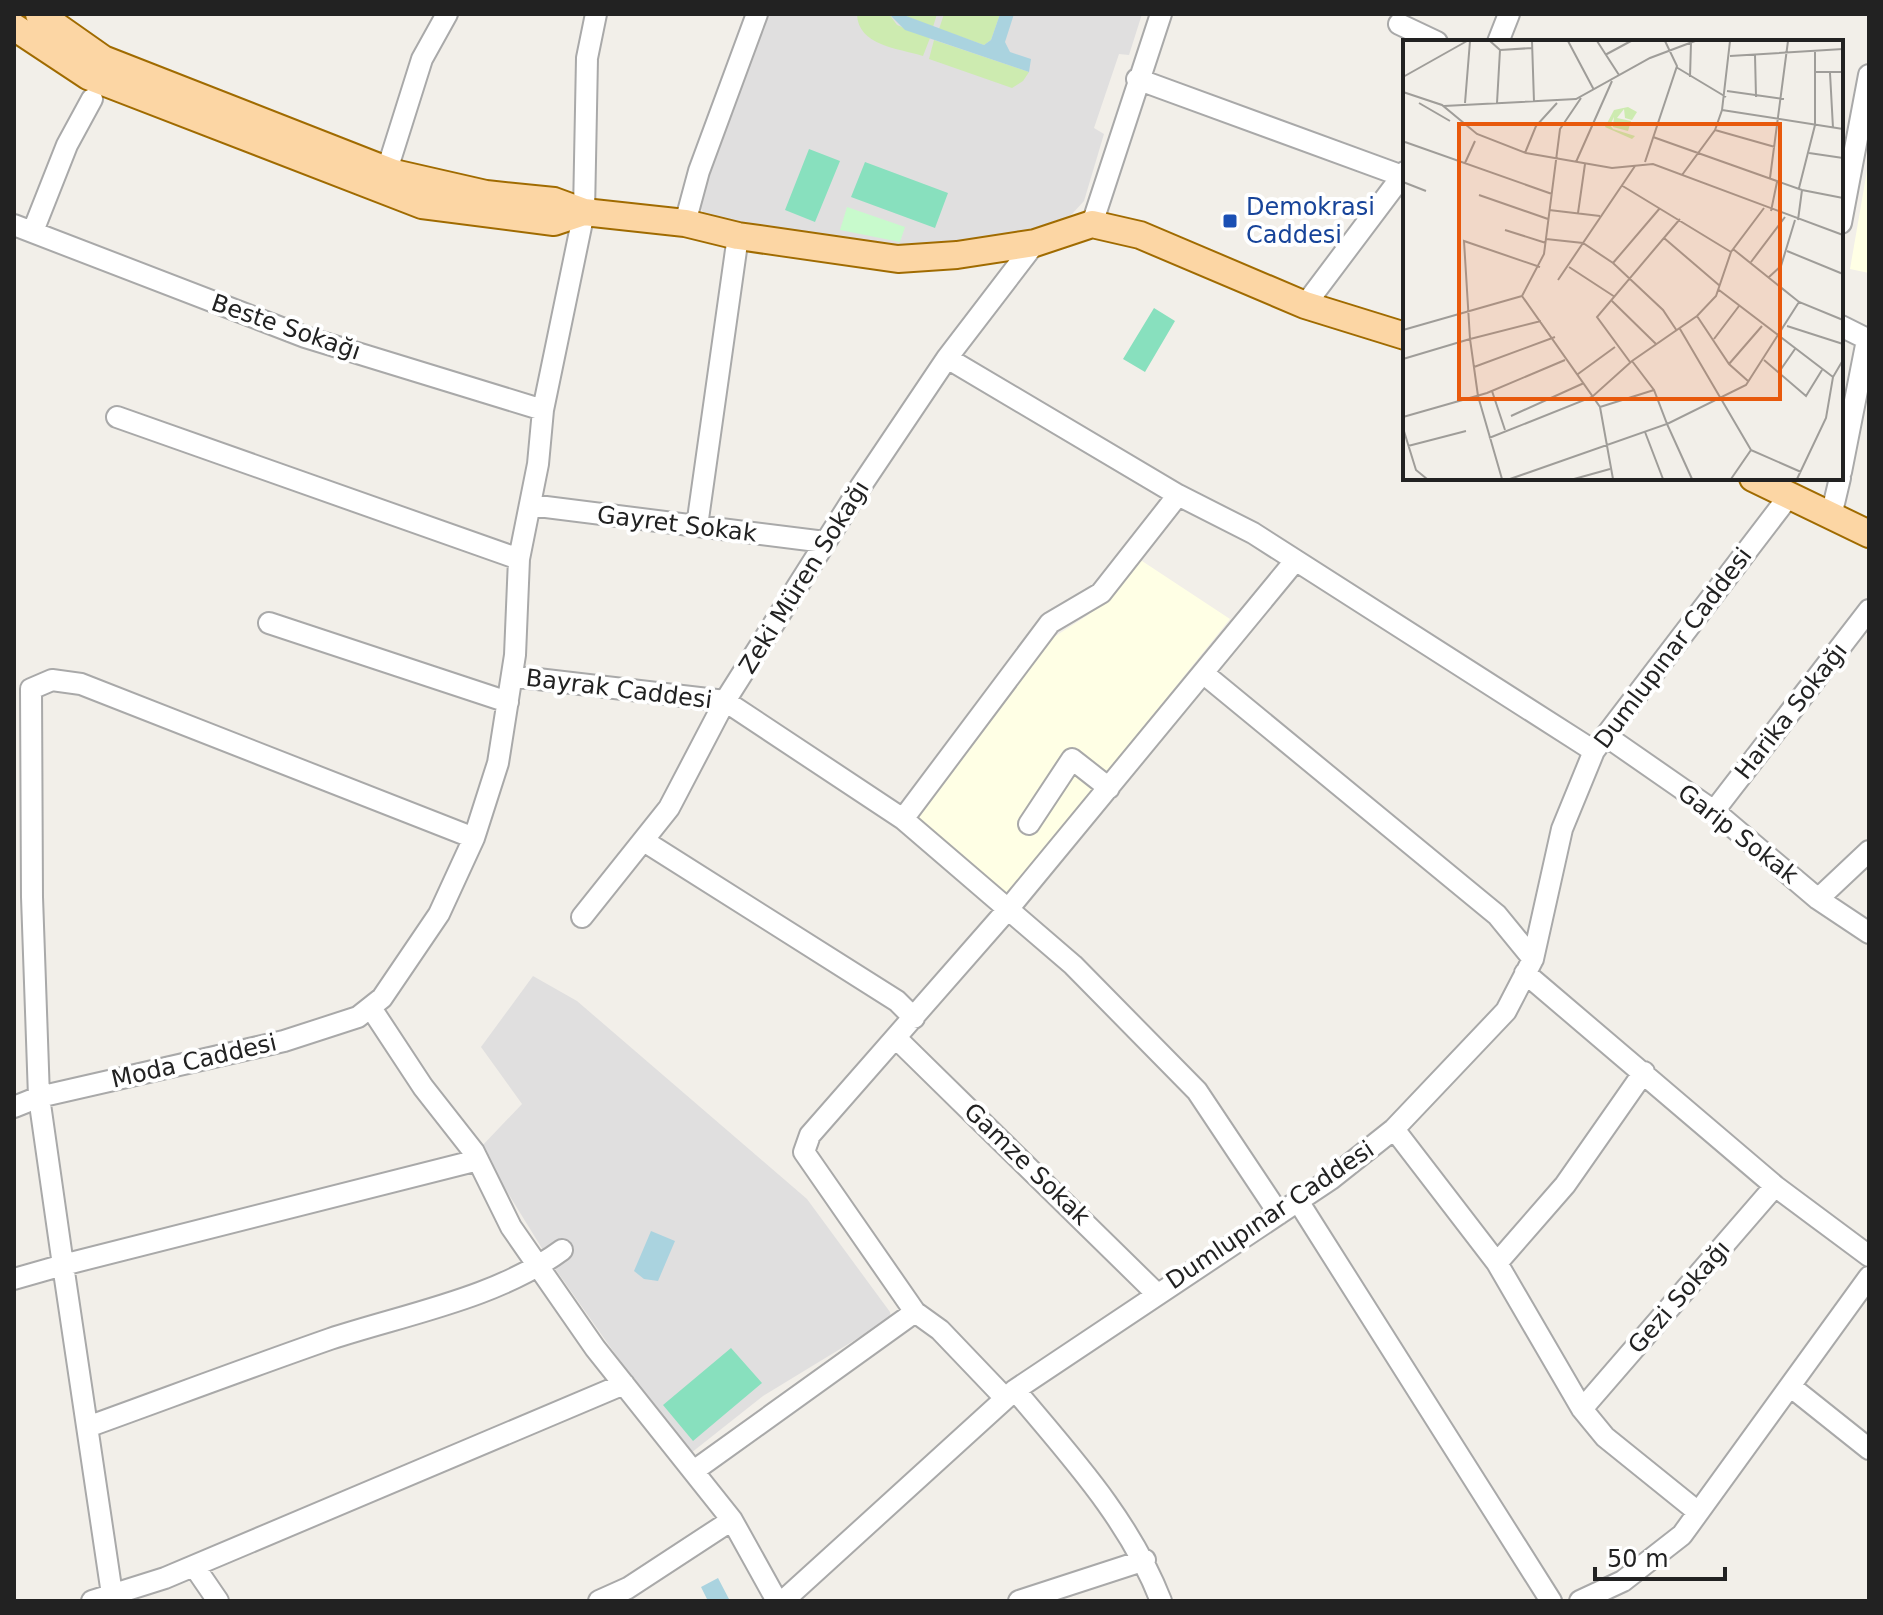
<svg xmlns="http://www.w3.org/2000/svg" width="1883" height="1615" font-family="'DejaVu Sans',sans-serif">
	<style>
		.residential { fill: #e0dfdf }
		.education { fill: #ffffe5 }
		.grass { fill: #cdebb0 }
		.park { fill: #c8facc }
		.pitch { fill: #88e0be }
		.water { fill: #aad3df }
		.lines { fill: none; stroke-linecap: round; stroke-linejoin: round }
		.minor-casing { stroke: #a9a9a9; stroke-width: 24 }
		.major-casing { stroke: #a06b00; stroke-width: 30 }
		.minor { stroke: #fff; stroke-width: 20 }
		.major { stroke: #fcd6a4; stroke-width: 26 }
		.transit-dot { fill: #1a4fb4; stroke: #fff; stroke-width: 3 }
		.labels { text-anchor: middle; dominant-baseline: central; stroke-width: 8; stroke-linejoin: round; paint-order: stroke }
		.transit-label { font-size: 24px; fill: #164399; stroke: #fff; text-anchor: start }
		.street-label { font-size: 24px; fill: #222; stroke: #fff }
		.inset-road { fill: none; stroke: #9f9d99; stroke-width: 2 }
		.view { fill: #e8590c; fill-opacity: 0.15; stroke: #e8590c; stroke-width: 4 }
		.inset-edge { fill: none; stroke: #222; stroke-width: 4 }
	</style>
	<rect width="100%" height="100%" fill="#f2efe9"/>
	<path class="residential" d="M769 14H1142L1129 55 1119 54 1094 128 1104 134 1084 201 1072 214 1056 225 1011 235 898 249 709 221 697 203Z
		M533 976 577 1001 807 1199 890 1312 891 1318 763 1396 691 1453 661 1419 551 1263 480 1148 522 1104 481 1047Z"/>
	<path class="education" d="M1869 159V273L1850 269Z
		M1139 559 1230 619 1110 768 1096 780 1095 790 1004 897 912 824 1040 646 1088 615 1131 562Z"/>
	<path class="grass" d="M857 14H889L897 25 930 38 923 56C898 48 858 46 857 14Z
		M901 14H937L933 27Z
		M944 14H1000L991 40 984 45 939 29Z
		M934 40 1029 72 1023 81 1012 88 929 59Z"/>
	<path class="park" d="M847 207 905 227 900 242 840 230Z"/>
	<path class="pitch" d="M809 149 840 161 815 222 785 210Z
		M865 162 948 193 935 228 851 197Z
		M1154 308 1175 321 1145 372 1123 359Z
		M731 1348 762 1383 693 1441 663 1405Z"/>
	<path class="water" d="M889 14H901L984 45 991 40 1000 14H1014L1005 42 1010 52 1031 59 1029 72 905 30Z
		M651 1231 675 1241 658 1281 644 1279 634 1271Z
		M718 1578 730 1601H708L701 1587Z"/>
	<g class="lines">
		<defs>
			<path id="minor" d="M1399 24 1437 42
				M1498 42 1509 14
				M1137 79 1405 177
				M387 170 422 59 447 14
				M685 223 699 171 757 14
				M1841 223 1869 75
				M1092 224 1161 14
				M14 225 305 337 543 410
				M33 231 67 145 92 99
				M1305 305 1405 172
				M1841 326 1869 340
				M947 358 1178 495 1253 533 1594 751
				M117 417 519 559
				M1841 472 1867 340
				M530 505 825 542
				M1831 516 1840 478
				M697 526 738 236
				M269 623 508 702
				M1203 673 1497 915 1533 959
				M512 676 725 701 903 819 1073 965 1197 1091 1279 1214
				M1606 736 1714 811 1818 899 1869 933
				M1714 811 1869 610
				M903 819 1050 623 1101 593 1178 495
				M1029 824 1072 759 1109 788
				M644 841 897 1001 914 1018
				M1818 899 1869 851
				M582 917 669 808 725 701 861 486 947 358 1035 243
				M1525 973 1775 1186 1869 1256
				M371 1008 423 1087 474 1152 511 1227 595 1348 732 1520 777 1601
				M896 1038 1156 1293
				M14 1107 39 1097 284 1041 358 1017 382 998 439 914 474 838 498 763 515 655 519 559 538 464 543 410 584 212 587 58 596 14
				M1394 1129 1497 1263 1582 1409 1605 1437 1698 1512
				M1298 1201 1551 1601
				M1497 1263 1565 1185 1644 1072
				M14 1279 63 1265 39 1097 32 897 31 689 52 680 81 684 474 838
				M1790 1386 1869 1449
				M1015 1390C1071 1457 1129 1519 1161 1601
				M1005 1398 940 1330 915 1312 804 1152 810 1135 1009 908 1295 561
				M1582 1409 1775 1186
				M90 1426C170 1397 250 1367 330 1339 406 1314 497 1298 562 1250
				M695 1470 915 1312
				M194 1566 218 1601
				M92 1601 165 1578 624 1384
				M113 1601 63 1265 478 1160
				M599 1601 628 1588 732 1520
				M783 1601 1015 1390 1331 1179 1394 1129 1506 1011 1533 959 1562 829 1594 751 1789 496
				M1019 1601 1145 1560
				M1580 1601 1623 1581 1682 1535 1869 1277"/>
			<path id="major" d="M39 14 103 59 394 173 486 194 554 201 584 212 685 223 738 236 898 259 957 255 1035 243 1092 224 1140 235 1305 305 1405 336
				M14 27 88 76 422 205 554 222 584 212
				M1753 478 1869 534"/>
		</defs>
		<use href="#minor" class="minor-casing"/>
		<use href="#major" class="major-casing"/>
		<use href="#minor" class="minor"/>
		<use href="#major" class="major"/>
	</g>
	<rect class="transit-dot" x="1222" y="213" width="16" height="16" rx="4"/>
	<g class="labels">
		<g class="transit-label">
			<text x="1246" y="207">Demokrasi<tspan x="1246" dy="28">Caddesi</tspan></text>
		</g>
		<g class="street-label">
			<text transform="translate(286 327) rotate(19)">Beste Sokağı</text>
			<text transform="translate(677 524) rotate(7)">Gayret Sokak</text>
			<text transform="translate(804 577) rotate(-58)">Zeki Müren Sokağı</text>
			<text transform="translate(1673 648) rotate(-53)">Dumlupınar Caddesi</text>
			<text transform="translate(619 689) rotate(7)">Bayrak Caddesi</text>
			<text transform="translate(1791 711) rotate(-52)">Harika Sokağı</text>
			<text transform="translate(1738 834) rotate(38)">Garip Sokak</text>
			<text transform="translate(194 1061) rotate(-13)">Moda Caddesi</text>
			<text transform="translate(1027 1164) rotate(44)">Gamze Sokak</text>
			<text transform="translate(1270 1215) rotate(-34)">Dumlupınar Caddesi</text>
			<text transform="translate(1679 1297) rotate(-49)">Gezi Sokağı</text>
		</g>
	</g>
	<g transform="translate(1403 40)">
		<rect width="440" height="440" fill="#f2efe9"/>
		<path d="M225 67 234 72 229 80 222 78 221 69 214 78 228 81 225 91 210 87 211 77 207 85 210 89 232 96 229 99 202 87 211 70Z" fill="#cdebb0"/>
		<path class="inset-road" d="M87 1 97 10 94 63M129 1 131 62M165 1 191 50M194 1 216 35M97 10 129 8M202 15 228 1M352 15 353 57M327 16 440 9M273 27 323 57M411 32H440M427 33 430 88M0 37 64 1M287 37 288 3M324 51 381 59M0 52 39 65 74 94 123 113 209 128 250 124 440 195M16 63 47 81M62 63 67 1M41 66 173 59 247 18 292 1M319 70 440 89M312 90 372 107M250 97 399 150 440 158M2 102 149 154M122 113 133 86 154 63M406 113 440 118M173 122 209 41M242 122 274 26 262 1M62 123 72 101M279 135 312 90 319 70 327 1M367 138 385 1M0 142 23 151M218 145 328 212M396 148 412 85V10M76 155 145 179M146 170 197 176M368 171 374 142M175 173 182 124M395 180 399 150M102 190 143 203M261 198 317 246M143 199 180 203 210 223 260 270 274 291M330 209 396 262 440 280M384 211 440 234M348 222 382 177M210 223 257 168M166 227 212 257M366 237 378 226 392 180M155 240 232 126M316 250 430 337M119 256 141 214 157 89 178 58M119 256 197 367 210 439M209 261 253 304M294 276 326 324 345 341M384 286 440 304M277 289 348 410M0 290 119 256M311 299 336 266M0 319 67 299 61 201 137 227M361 320 403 356 419 330M227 322 194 277 277 179M326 324 359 286M71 327 152 297M376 332 392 309M175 334 212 307M89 351 102 390M197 367 251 350M108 376 181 343M0 377 84 353 162 320M0 388 13 430 24 439M242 392 260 439M86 398 189 357 229 321 294 276 313 256 328 212 361 168M5 406 63 391M99 439 75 356 67 299 138 281M107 439 264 384 251 350 229 321M171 439 207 429M289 439 264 384 343 345 396 262M328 439 348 410 398 432M394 439 423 378 430 337 440 320"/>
		<path class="view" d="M56 84H377V359H56Z"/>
		<rect width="440" height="440" class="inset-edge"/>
	</g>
	<rect width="1883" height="1615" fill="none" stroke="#222222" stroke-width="32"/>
	<path d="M1595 1567v12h130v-12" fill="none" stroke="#222222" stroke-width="4"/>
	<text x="1607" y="1567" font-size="24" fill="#222222" stroke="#ffffff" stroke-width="6" paint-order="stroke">50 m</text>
</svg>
